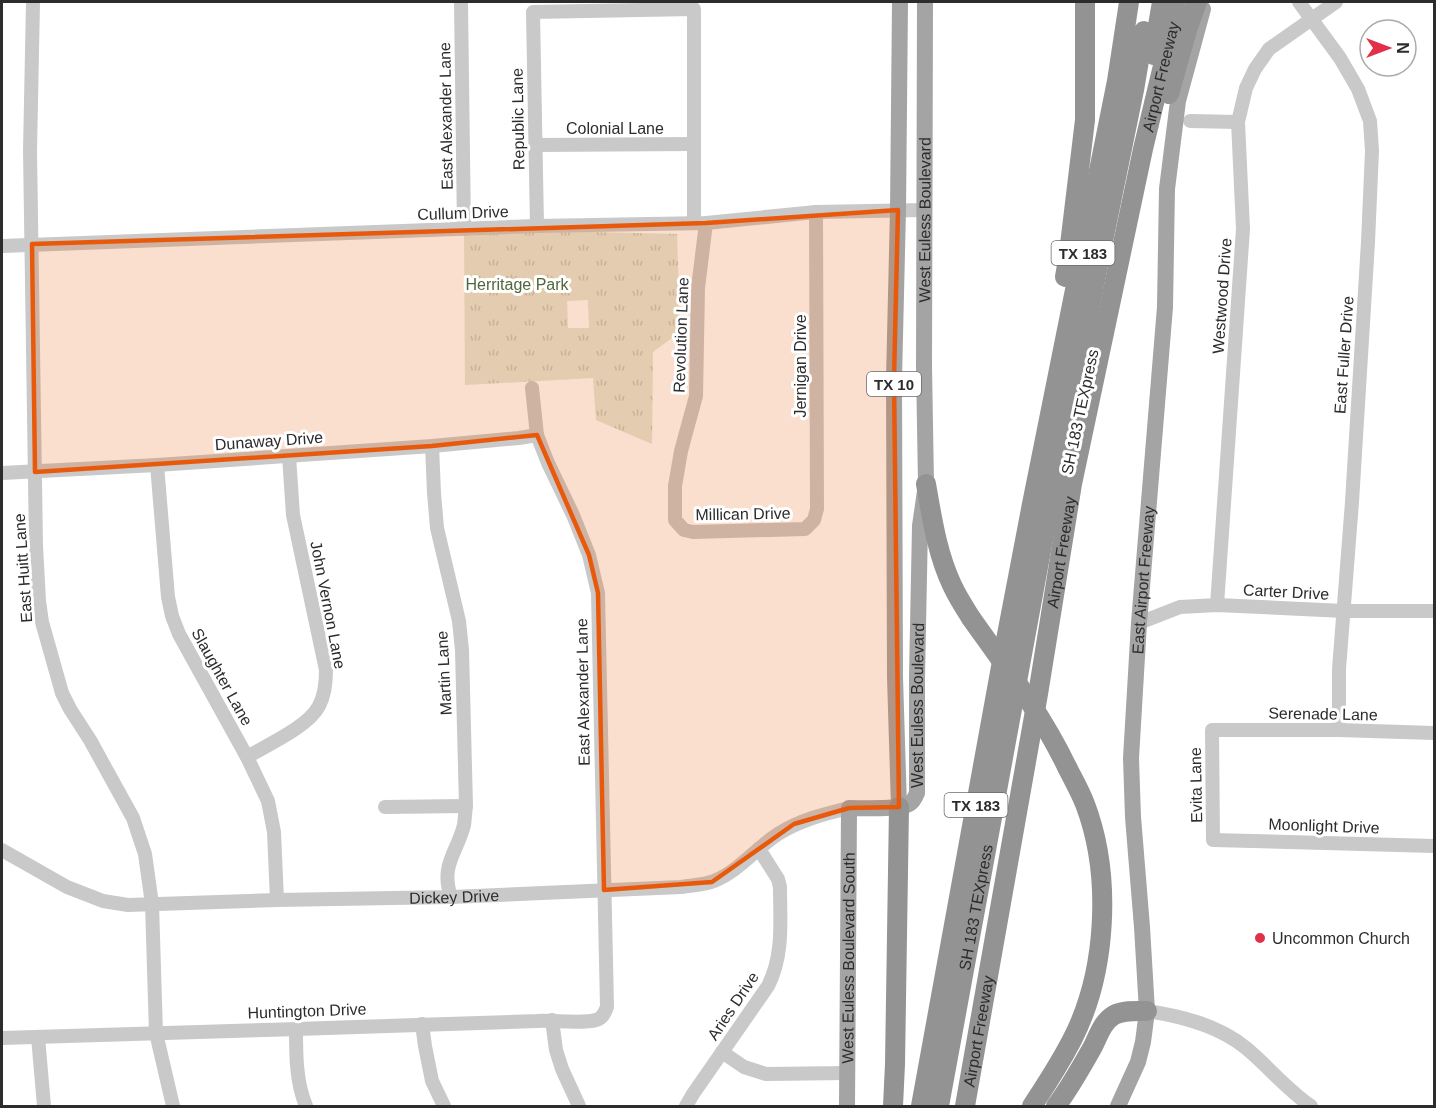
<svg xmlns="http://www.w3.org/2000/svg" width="1436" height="1108" font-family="Arial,sans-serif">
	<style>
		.park { fill: url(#park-tufts); fill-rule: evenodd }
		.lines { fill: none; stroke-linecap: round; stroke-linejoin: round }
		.minor { stroke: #c9c9c9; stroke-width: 14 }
		.major { stroke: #a4a4a4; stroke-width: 16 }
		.highway { stroke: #939393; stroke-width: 20 }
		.highway-bridge { stroke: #939393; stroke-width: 20 }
		.marked { fill: #e8590c; fill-opacity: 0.2; stroke: #e8590c; stroke-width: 4.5; stroke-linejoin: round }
		.poi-dot { fill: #e13048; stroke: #fff; stroke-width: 2 }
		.labels { text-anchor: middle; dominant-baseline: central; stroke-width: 6; stroke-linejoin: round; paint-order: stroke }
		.shield { fill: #fff; stroke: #6b6b6b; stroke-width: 1.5 }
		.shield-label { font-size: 15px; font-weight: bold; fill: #2c2c2c }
		.street-label { font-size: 16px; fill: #2c2c2c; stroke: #fff }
		.park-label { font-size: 16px; fill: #52663b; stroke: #fff }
		.poi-label { font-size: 16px; fill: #2c2c2c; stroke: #fff; text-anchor: start }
	</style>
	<defs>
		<pattern id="park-tufts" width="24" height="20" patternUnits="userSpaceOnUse" patternTransform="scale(1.5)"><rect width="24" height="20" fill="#e3e9d9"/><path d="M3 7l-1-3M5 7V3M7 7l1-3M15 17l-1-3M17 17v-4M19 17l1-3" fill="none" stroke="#c3c8ba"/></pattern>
	</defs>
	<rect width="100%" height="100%" fill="#fff"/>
	<path class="park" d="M464 229 677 234 680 332 653 352 652 444 596 420 593 378 465 385ZM588 300 589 328H568L567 301Z"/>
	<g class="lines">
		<g class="minor">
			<path d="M33 2 30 151 36 546 39 601 42 622 62 693 70 709 90 740 133 818 145 854 152 904 156 1033 173 1106"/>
			<path d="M461 2 464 229"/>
			<path d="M1299 2 1340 58 1358 89 1370 121 1372 151 1368 242 1352 502 1339 669V730"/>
			<path d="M1190 121 1238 122"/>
			<path d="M536 145 694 144"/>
			<path d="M706 223 698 288 696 396 681 451 675 486V520L684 530 693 532 805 529 814 520 817 509 816 212"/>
			<path d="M537 226 533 12 694 9V223"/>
			<path d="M2 246 537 226 706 223 816 212 925 210"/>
			<path d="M432 446 434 493 437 528 459 621 462 650 466 806C465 812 465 819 464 825 457 853 440 865 451 897"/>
			<path d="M157 465 168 597 172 616 179 634 247 757 268 801 274 832 277 900"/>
			<path d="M2 473 157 465 432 446 519 438 537 435"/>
			<path d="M1217 605 1243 229 1238 122 1246 88 1255 69 1269 49 1336 2"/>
			<path d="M1139 623 1180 607 1217 605 1344 611H1434"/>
			<path d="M1434 733 1339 730H1212L1213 840 1434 846"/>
			<path d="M247 757C267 745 308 727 319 706 325 695 326 682 326 670L293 515 289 456"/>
			<path d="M385 807 466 806"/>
			<path id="s1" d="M2 850 67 887 103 901 128 905 277 900 451 897 681 887C692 885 704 885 714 881 739 871 756 848 778 834 800 820 824 814 849 808"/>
			<path d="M1147 1011C1181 1016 1218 1025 1246 1048 1268 1066 1287 1090 1311 1106"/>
			<path d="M552 1020 556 1050 562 1069 579 1106"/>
			<path d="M422 1024 425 1046 432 1081 444 1106"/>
			<path d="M296 1029C296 1055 296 1082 306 1106"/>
			<path d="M38 1037 44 1106"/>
			<path d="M2 1038C180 1034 359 1026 537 1021 552 1020 584 1024 596 1020 603 1018 605 1012 607 1007L598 593 589 555 573 515 548 463 537 435 532 388"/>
			<path d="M722 1052 744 1067 766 1074 847 1073"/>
			<path d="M686 1106 693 1094 768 986C784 955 780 920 780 887L778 879 759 849"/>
		</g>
		<g class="major">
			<path d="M899 807 895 677 894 379 898 210 900 2"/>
			<path id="s2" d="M847 1106 849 808C863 808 897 810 909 804 913 802 915 798 917 793V677L920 526 926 484 924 366 925 2"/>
			<path id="s3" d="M1118 1106 1138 1062 1143 1042 1147 1011 1142 927 1133 817 1131 758 1139 623 1165 307 1167 189 1178 101 1203 9"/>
		</g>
		<g class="highway">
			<path d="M1153 55 1162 2"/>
			<path d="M1169 94 1187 30 1197 2"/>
			<path d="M1065 277 1069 253 1085 120V2"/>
			<path d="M926 484C932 518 937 553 952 585 957 596 964 607 971 618"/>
			<path d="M893 1106 895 1064 899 807"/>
			<path d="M921 1106 1005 645 1032 504 1117 81 1129 2"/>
			<path id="s4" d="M939 1106 1054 480 1134 90 1144 31"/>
			<path id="s5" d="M965 1106 1038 694 1072 484 1143 149 1173 24 1176 2"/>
			<path d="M1032 1106C1046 1085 1060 1063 1072 1040 1107 972 1112 875 1085 804 1080 791 1073 779 1067 767"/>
			<path d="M1056 1106C1069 1089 1080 1069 1091 1050 1098 1038 1101 1023 1114 1015 1124 1010 1137 1011 1147 1011"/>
		</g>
		<path class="highway-bridge" d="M971 618C1005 666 1041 713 1067 767"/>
	</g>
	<path class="marked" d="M898 210 894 379 899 807 849 808 794 824 712 882 604 890 598 593 589 555 537 435 432 446 35 472 32 244 706 223Z"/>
	<circle class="poi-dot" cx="1260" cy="938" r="6"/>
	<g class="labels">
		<g class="shield">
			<rect x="1051.5" y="241" width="63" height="24" rx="4.5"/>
			<rect x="867" y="372" width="54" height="24" rx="4.5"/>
			<rect x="944.5" y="793" width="63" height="24" rx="4.5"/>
		</g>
		<g class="shield-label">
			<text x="1083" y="253">TX 183</text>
			<text x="894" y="384">TX 10</text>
			<text x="976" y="805">TX 183</text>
		</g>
		<g class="street-label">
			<text stroke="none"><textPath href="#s5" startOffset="1048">Airport Freeway</textPath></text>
			<text transform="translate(446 116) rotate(-91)">East Alexander Lane</text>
			<text transform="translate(518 119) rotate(-91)">Republic Lane</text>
			<text x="615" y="128">Colonial Lane</text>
			<text transform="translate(463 213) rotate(-2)">Cullum Drive</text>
			<text stroke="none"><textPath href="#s2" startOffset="946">West Euless Boulevard</textPath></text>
			<text transform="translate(1222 296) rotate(-86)">Westwood Drive</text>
			<text transform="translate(681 335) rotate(-88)">Revolution Lane</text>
			<text transform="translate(1344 355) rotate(-86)">East Fuller Drive</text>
			<text transform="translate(800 366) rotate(-90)">Jernigan Drive</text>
			<text transform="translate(1080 412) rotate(-78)">SH 183 TEXpress</text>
			<text transform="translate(269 441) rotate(-4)">Dunaway Drive</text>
			<text transform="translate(743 514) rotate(-1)">Millican Drive</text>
			<text stroke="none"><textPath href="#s5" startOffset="562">Airport Freeway</textPath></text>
			<text transform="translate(23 568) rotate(-94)">East Huitt Lane</text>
			<text stroke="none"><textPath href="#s3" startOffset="532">East Airport Freeway</textPath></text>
			<text transform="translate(1286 592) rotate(3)">Carter Drive</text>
			<text transform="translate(328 605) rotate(79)">John Vernon Lane</text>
			<text transform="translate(444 673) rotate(-93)">Martin Lane</text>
			<text transform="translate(222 677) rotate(61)">Slaughter Lane</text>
			<text transform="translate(583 692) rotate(-91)">East Alexander Lane</text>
			<text stroke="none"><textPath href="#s2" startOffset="460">West Euless Boulevard</textPath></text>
			<text transform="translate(1323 714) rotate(1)">Serenade Lane</text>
			<text transform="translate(1196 785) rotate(-91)">Evita Lane</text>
			<text transform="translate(1324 826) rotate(2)">Moonlight Drive</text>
			<text stroke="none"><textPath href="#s1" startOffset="465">Dickey Drive</textPath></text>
			<text stroke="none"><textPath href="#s4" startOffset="202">SH 183 TEXpress</textPath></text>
			<text stroke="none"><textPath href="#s2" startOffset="148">West Euless Boulevard South</textPath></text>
			<text transform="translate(733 1006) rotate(-56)">Aries Drive</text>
			<text transform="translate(307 1011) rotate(-2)">Huntington Drive</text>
			<text stroke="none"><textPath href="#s5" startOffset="76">Airport Freeway</textPath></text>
		</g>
		<g class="park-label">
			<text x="517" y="284">Herritage Park</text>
		</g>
		<g class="poi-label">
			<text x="1272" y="938">Uncommon Church</text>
		</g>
	</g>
	<rect width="1436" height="1108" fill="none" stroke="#2c2c2c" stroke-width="6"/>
	<g transform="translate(1388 48) rotate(90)"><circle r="28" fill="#ffffff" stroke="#ababab" stroke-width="1.5"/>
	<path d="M0-4.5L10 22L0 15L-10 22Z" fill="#e13048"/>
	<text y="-9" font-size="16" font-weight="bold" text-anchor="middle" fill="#2c2c2c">N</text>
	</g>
</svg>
